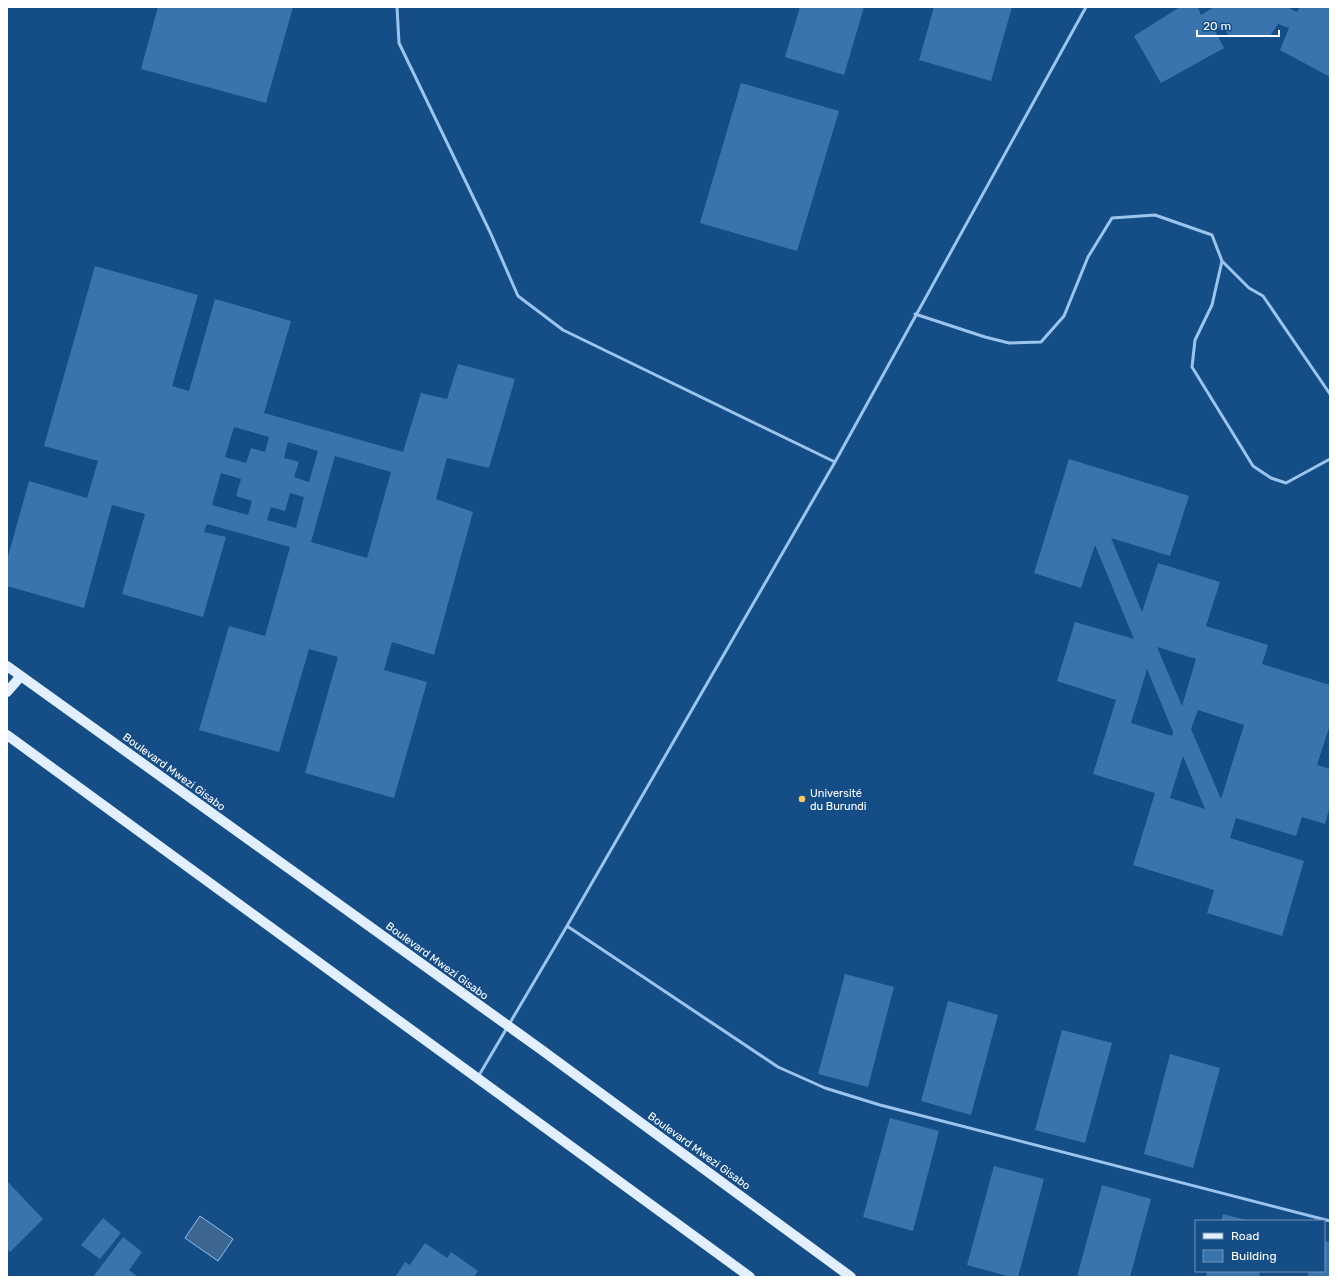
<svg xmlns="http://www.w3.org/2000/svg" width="1337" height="1284" font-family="Rubik,sans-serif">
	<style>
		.water { fill: #3c6590; stroke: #8dc1f1 }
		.building { fill: #3974af; fill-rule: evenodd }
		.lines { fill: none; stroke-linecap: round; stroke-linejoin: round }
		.service { stroke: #9bc5ee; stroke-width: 3 }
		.primary { stroke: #e2efff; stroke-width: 10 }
		.poi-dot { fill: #ffc658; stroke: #154d87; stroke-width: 1.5 }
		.labels { text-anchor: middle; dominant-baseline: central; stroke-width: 3.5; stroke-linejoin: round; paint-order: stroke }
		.street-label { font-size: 11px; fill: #fff; stroke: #154d87 }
		.poi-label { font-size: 11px; fill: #fff; stroke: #154d87; text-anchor: start }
	</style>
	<rect width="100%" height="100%" fill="#154d87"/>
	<path class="water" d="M200 1216 233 1239 218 1261 185 1238Z"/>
	<path class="building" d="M158 7H293L266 103 141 69Z
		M800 7H864L844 75 785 57Z
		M934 7H1012L991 81 919 60Z
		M1180 7H1198L1201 15 1214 7H1287L1297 12 1300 7H1326L1330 9V77L1280 50 1289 28 1278 24 1270 36 1228 35 1223 25 1215 31 1224 48 1161 83 1134 36Z
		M741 83 839 111 797 251 700 223Z
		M95 266 198 295 172 386 189 391 215 299 291 321 264 413 403 452 421 393 447 399 458 364 515 379 489 468 447 458 436 499 473 512 434 655 392 642 384 670 427 682 394 798 305 773 338 657 309 649 279 752 199 730 229 626 265 636 290 547 207 524 204 532 226 537 203 617 122 594 145 514 112 505 84 608 7 586V560L29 481 87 498 98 461 44 446ZM234 427 269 437 265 452 251 448 246 463 225 457ZM288 442 318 451 309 482 294 477 299 462 284 458ZM335 456 391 472 367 558 311 542ZM221 473 241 479 236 496 252 501 248 515 212 505ZM290 493 304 497 296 528 267 520 271 507 285 511Z
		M1069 459 1189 496 1170 556 1111 538 1142 612 1158 563 1220 582 1206 626 1268 645 1262 664 1330 685V725L1317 765 1330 769V806L1325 824 1302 817 1296 836 1236 818 1230 838 1304 861 1282 936 1207 913 1214 890 1133 865 1155 793 1093 774 1116 700 1057 681 1075 622 1134 639 1095 545 1081 588 1034 573ZM1157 647 1196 659 1182 706ZM1147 669 1173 732 1172 736 1131 723ZM1198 710 1244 725 1221 799 1191 729ZM1183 756 1205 809 1170 798Z
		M845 974 894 987 868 1087 818 1074Z
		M948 1001 998 1015 971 1115 921 1101Z
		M1062 1030 1112 1043 1085 1143 1035 1130Z
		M1170 1054 1220 1068 1193 1168 1144 1154Z
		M890 1118 939 1131 913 1231 863 1217Z
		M994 1166 1044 1179 1018 1277H1011L967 1265Z
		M7 1181 43 1219 10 1252 7 1249Z
		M1102 1185 1151 1199 1130 1277H1077Z
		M1223 1214 1249 1221H1221Z
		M103 1218 121 1233 100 1259 81 1245Z
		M123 1237 142 1252 129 1270 138 1277H93Z
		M1324 1241 1330 1242V1277H1307L1309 1271H1324Z
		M425 1243 447 1258 451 1252 478 1271 474 1277H395L405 1262 410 1265Z
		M1207 1271H1260L1259 1277H1206Z"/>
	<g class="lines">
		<path class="service" d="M397 7 399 43 490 232 518 296 563 330 835 462
			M1222 261 1212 305 1195 340 1192 367 1253 466 1271 478 1286 483 1330 459
			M915 314 985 337 1009 343 1041 342 1064 316 1088 257 1112 218 1155 215 1212 235 1222 261 1249 288 1263 296 1330 394
			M567 926 778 1067 825 1088 880 1105 1330 1221
			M478 1077 567 926 835 462 1086 7"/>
		<path class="primary" d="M7 666 539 1048 851 1277
			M7 692 21 676
			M7 735 750 1277"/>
	</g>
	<circle class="poi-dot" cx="802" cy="799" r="4"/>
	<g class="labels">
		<g class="street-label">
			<text transform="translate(174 772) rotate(36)">Boulevard Mwezi Gisabo</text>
			<text transform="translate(437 961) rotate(36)">Boulevard Mwezi Gisabo</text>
			<text transform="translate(699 1151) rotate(36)">Boulevard Mwezi Gisabo</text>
		</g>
		<g class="poi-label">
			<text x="810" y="793">Université<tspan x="810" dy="13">du Burundi</tspan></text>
		</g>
	</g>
	<rect width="1337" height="1284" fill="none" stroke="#ffffff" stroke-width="16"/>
	<rect x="1195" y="1220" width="130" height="52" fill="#154d87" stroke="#7394b7"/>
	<rect x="1203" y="1233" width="20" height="6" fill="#e2efff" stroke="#7394b7"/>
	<text x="1231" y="1240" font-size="12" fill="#ffffff">Road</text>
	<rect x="1203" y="1250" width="20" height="12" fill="#3974af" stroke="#7394b7"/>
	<text x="1231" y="1260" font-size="12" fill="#ffffff">Building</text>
	<path d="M1197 30v6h82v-6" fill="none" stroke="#ffffff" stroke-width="2"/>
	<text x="1203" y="30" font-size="12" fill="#ffffff" stroke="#154d87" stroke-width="3" paint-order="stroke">20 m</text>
</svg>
